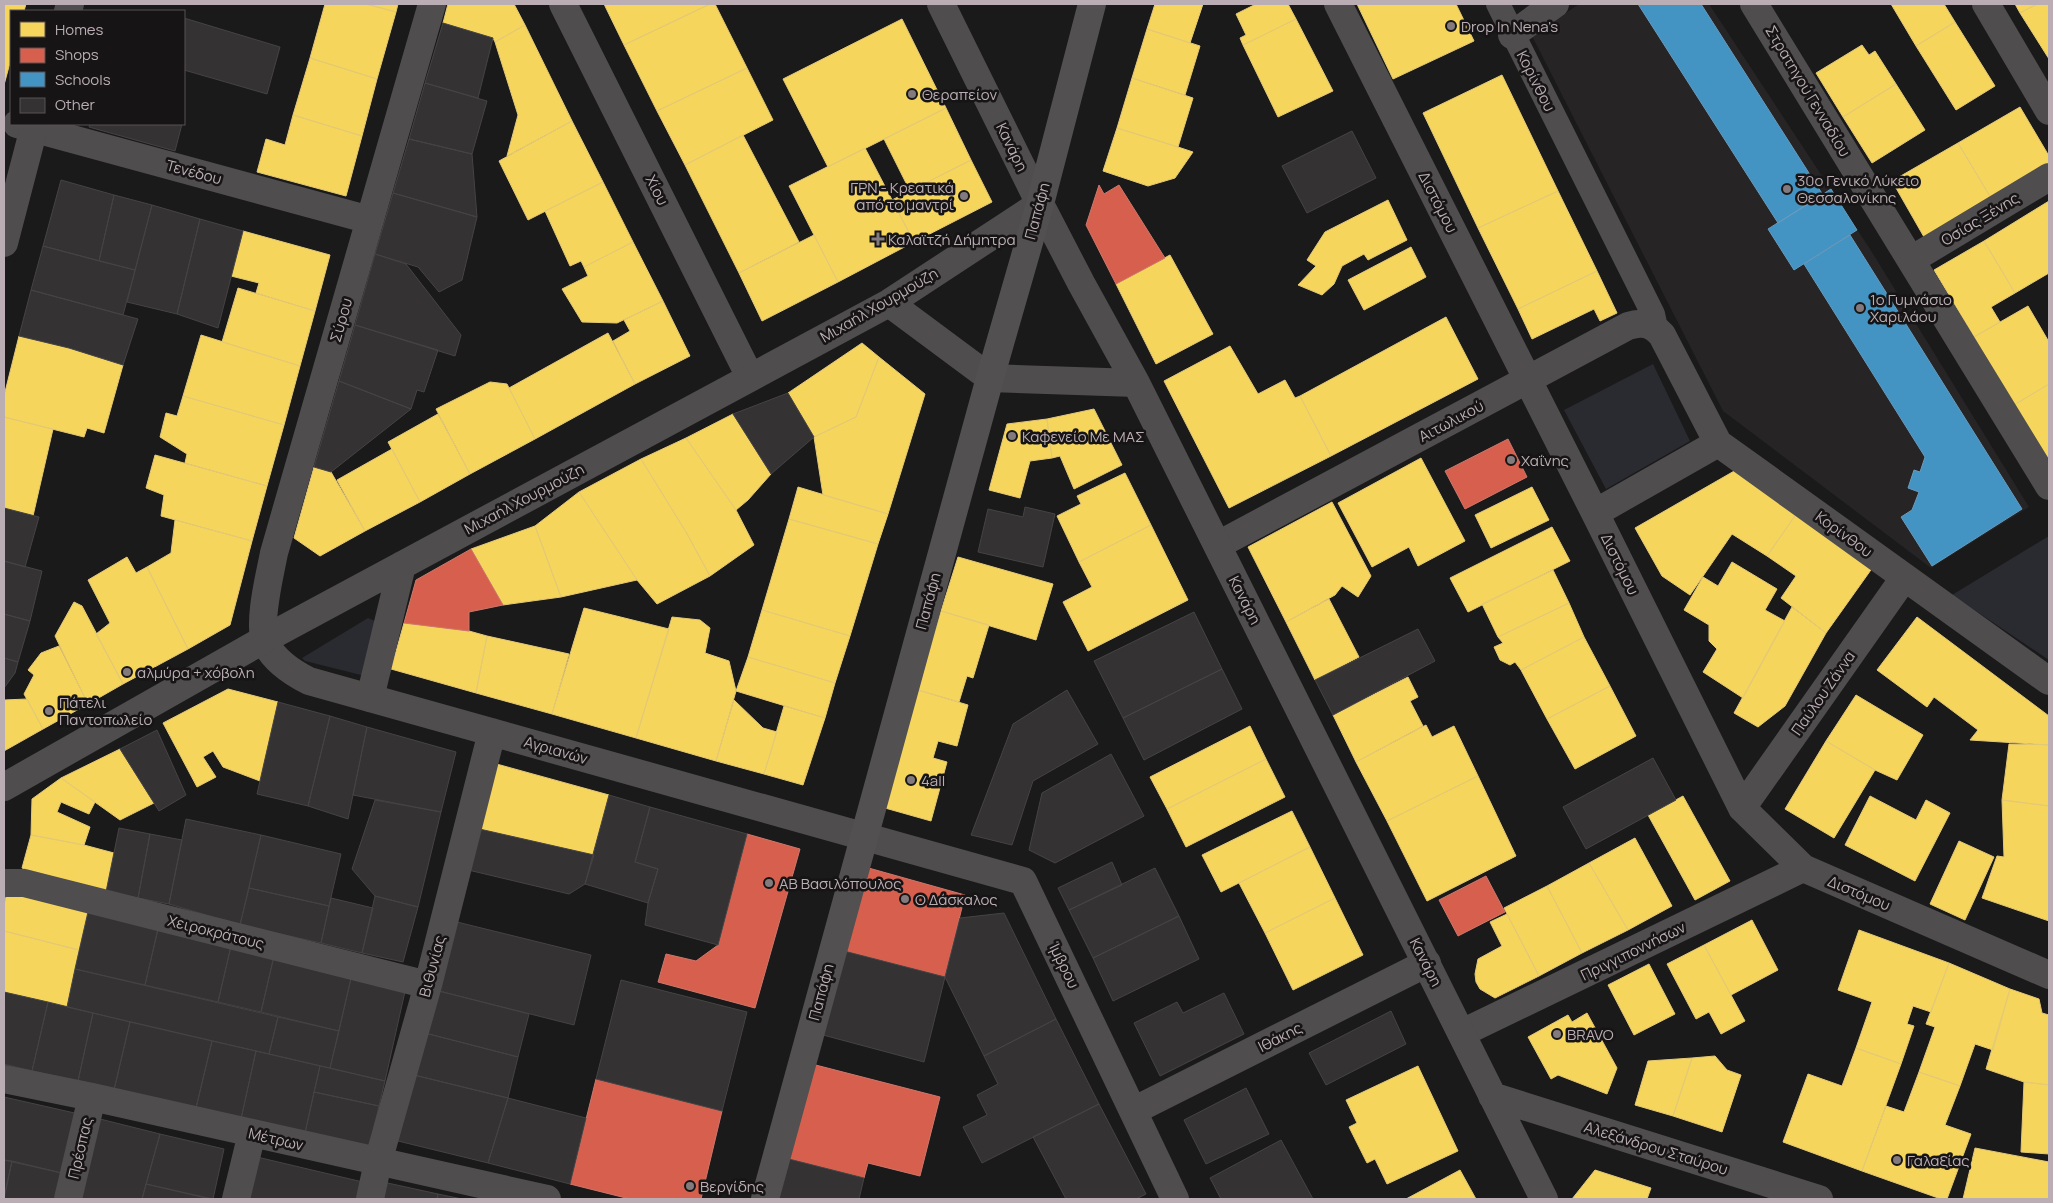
<svg xmlns="http://www.w3.org/2000/svg" width="2053" height="1203" font-family="Manrope,sans-serif">
	<style>
		.built { fill: #262424 }
		.green { fill: #2a2a31 }
		.homes { fill: #f6d55c; stroke: #e4c976 }
		.shops { fill: #d6604d; stroke: #ce776c }
		.schools { fill: #4393c3; stroke: #679bbe }
		.building { fill: #343233; stroke: #464345 }
		.lines { fill: none; stroke-linecap: round; stroke-linejoin: round }
		.pedestrian { stroke: #504d4e; stroke-width: 24 }
		.minor { stroke: #504d4e; stroke-width: 28 }
		.tertiary { stroke: #504d4e; stroke-width: 28 }
		.secondary { stroke: #525050; stroke-width: 28 }
		.poi-dot { fill: #827a7d; stroke: #161415; stroke-width: 2 }
		.labels { text-anchor: middle; dominant-baseline: central; stroke-width: 5; stroke-linejoin: round; paint-order: stroke }
		.poi-label { font-size: 15px; fill: #baadb3; stroke: #161415; text-anchor: start }
		.street-label { font-size: 15px; fill: #baadb3; stroke: #161415 }
	</style>
	<rect width="100%" height="100%" fill="#1a1a1a"/>
	<path class="built" d="M1579 4H1709L1870 249 2029 507 1931 568 1723 411 1532 36Z"/>
	<path class="green" d="M1653 364 1690 441 1606 489 1564 410Z
		M2049 536V660L1952 595Z
		M368 618 375 621 365 676 305 661 302 658Z"/>
	<path class="homes" d="M4 4H26L24 11H11V59L4 85Z
		M325 4H366L396 12 377 79 310 58Z
		M366 4H398L396 12Z
		M448 4H514L525 25 495 42 493 38 443 23Z
		M604 4H710L624 45Z
		M710 4H715L747 68 657 111 624 45Z
		M1155 4H1203L1190 43 1147 29Z
		M1256 4H1288L1296 19 1243 45 1240 38 1246 35 1236 14Z
		M1357 4H1456L1474 41 1393 79Z
		M1891 4H1944L1955 22 1916 46Z
		M2015 4H2037L2020 13Z
		M2037 4H2049V59L2020 13Z
		M902 19 946 108 828 167 783 79Z
		M1296 19 1333 91 1278 117 1243 45Z
		M1955 22 1995 86 1956 110 1916 46Z
		M525 25 572 121 507 156 518 115 495 42Z
		M1147 29 1200 46 1185 95 1132 78Z
		M1862 45 1869 55 1875 51 1896 84 1843 117 1816 73Z
		M310 58 377 79 362 136 293 115Z
		M747 68 773 120 685 165 657 111Z
		M1502 75 1558 191 1478 228 1423 113Z
		M1132 78 1193 98 1178 147 1117 128Z
		M1896 84 1925 130 1872 163 1843 117Z
		M2020 107 2049 156V164L1991 198 1958 143Z
		M946 108 971 160 910 191 884 139Z
		M293 115 362 136 346 196 257 172 266 139 285 145Z
		M572 121 603 182 528 220 499 161Z
		M1117 128 1178 147 1193 152 1175 178 1148 186 1103 171Z
		M743 135 799 242 739 273 685 165Z
		M1958 143 1991 198 1924 237 1892 181Z
		M865 148 914 242 838 282 789 186Z
		M971 160 992 202 914 242 892 200Z
		M603 182 633 242 584 267 581 261 570 266 545 211Z
		M1558 191 1597 271 1518 309 1478 228Z
		M1388 200 1407 240 1368 260 1364 254 1342 266 1334 284 1322 295 1298 285 1316 266 1307 260 1325 232Z
		M2049 201V273L2015 293 1984 241Z
		M243 231 330 255 315 311 256 293 259 283 231 276Z
		M814 235 838 282 762 321 739 273Z
		M1984 241 2015 293 1991 307 2000 322 1974 337 1934 270Z
		M633 242 663 301 617 323 582 322 562 289 588 276 584 267Z
		M1411 247 1426 277 1364 310 1348 280Z
		M1170 255 1213 334 1156 364 1116 284Z
		M1597 271 1617 313 1600 321 1594 309 1532 339 1518 309Z
		M238 288 315 311 300 366 222 342Z
		M663 301 690 356 635 384 613 341 630 331 624 320Z
		M2028 306 2049 342V384L2014 405 1974 337Z
		M1446 317 1478 379 1331 456 1300 396Z
		M608 333 635 384 535 439 509 388Z
		M201 335 300 366 284 425 183 396Z
		M19 336 69 348 123 365 104 433 87 428 84 437 4 417V396Z
		M862 343 879 357 856 417 814 437 788 393Z
		M1230 346 1258 394 1285 380 1295 398 1300 396 1331 456 1229 508 1164 381Z
		M879 357 925 394 888 514 823 495 814 437 856 417Z
		M490 382 507 384 535 439 470 474 436 409Z
		M2049 384V463L2014 405Z
		M183 396 284 425 267 486 185 463 187 454 160 437 166 413 177 416Z
		M1094 409 1122 465 1074 489 1060 456 1052 458 1047 419Z
		M438 414 470 474 420 502 388 442Z
		M733 414 771 474 748 500 736 510 686 438Z
		M4 417 53 429 33 516 4 508Z
		M1047 419 1052 458 1030 461 1020 498 989 490 1007 424Z
		M686 438 736 510 754 545 710 576 686 532 641 459Z
		M392 449 420 502 365 531 337 480Z
		M155 455 267 486 252 541 161 516 164 495 146 488Z
		M1421 458 1465 541 1418 566 1409 547 1372 567 1338 503Z
		M641 459 686 532 710 576 657 604 637 580 579 492Z
		M314 467 331 472 365 531 320 556 294 538Z
		M1736 470 1797 513 1767 556 1732 534 1690 595 1662 576 1635 528Z
		M1125 473 1151 525 1079 562 1057 516 1081 504 1077 496Z
		M798 487 888 514 878 544 789 519Z
		M1532 487 1549 520 1491 548 1475 515Z
		M579 492 637 580 561 597 535 526Z
		M1332 502 1371 576 1358 597 1342 586 1335 595 1286 622 1248 547Z
		M1797 513 1873 567 1826 633 1781 598 1796 576 1767 556Z
		M789 519 878 544 850 636 762 610Z
		M175 520 252 541 230 625 188 649 147 567 171 553Z
		M1151 525 1188 600 1088 651 1063 602 1092 587 1079 562Z
		M535 526 561 597 503 605 471 549Z
		M1552 527 1570 561 1468 612 1450 578Z
		M127 557 136 573 147 567 188 649 123 684 96 634 110 623 88 580Z
		M958 557 1053 584 1036 640 941 611Z
		M1732 562 1777 589 1765 610 1785 621 1743 698 1703 672 1717 649 1709 641V625L1684 610 1703 577 1718 586Z
		M1553 570 1569 603 1498 637 1482 604Z
		M1329 599 1359 657 1315 680 1286 622Z
		M74 602 82 606 123 684 88 704 55 636Z
		M1569 603 1584 637 1521 670 1515 662 1510 665 1500 660 1494 647 1503 643 1498 637Z
		M1792 607 1826 633 1785 706 1758 727 1734 713Z
		M584 608 669 629 636 738 552 714Z
		M762 610 850 636 835 683 748 657Z
		M941 611 989 625 973 678 967 676 959 702 918 690Z
		M672 617 700 620 710 628 705 653 729 661 736 691 716 761 636 738Z
		M1917 617 2049 716V745L1970 740 1978 730 1934 697 1927 707 1877 670Z
		M404 623 469 631 487 636 476 693 391 669Z
		M487 636 569 654 552 714 476 693Z
		M1584 637 1610 686 1547 719 1521 670Z
		M59 646 88 704 43 729 24 694 34 675 28 670 41 653Z
		M748 657 835 683 825 718 736 691Z
		M1408 677 1418 697 1410 701 1423 726 1356 762 1333 715Z
		M1610 686 1636 736 1575 769 1547 719Z
		M228 689 278 702 260 781 223 767 213 751 203 757 216 777 197 787 163 723Z
		M918 690 968 705 957 746 938 741 933 758 947 762 931 821 885 808Z
		M1856 695 1923 735 1897 780 1875 770 1826 741Z
		M27 699 43 729 4 751V700Z
		M734 700 763 728 777 732 764 774 716 761Z
		M784 706 825 718 803 785 764 774Z
		M1426 725 1432 737 1454 726 1478 776 1387 821 1356 762Z
		M1250 726 1266 759 1167 809 1150 777Z
		M1826 741 1875 770 1834 838 1785 809Z
		M2009 744 2049 745V806L2002 800Z
		M120 749 154 803 120 820 61 778Z
		M1266 759 1285 797 1186 847 1167 809Z
		M493 763 609 795 594 855 475 828Z
		M1478 776 1516 856 1427 901 1387 821Z
		M61 778 95 802 89 814 61 802 57 812 90 827 84 845 31 835 32 799Z
		M1683 796 1730 881 1695 900 1648 815Z
		M1870 796 1916 820 1926 800 1950 813 1915 881 1845 845Z
		M2002 800 2049 806V921L1982 898 1997 856 2004 857Z
		M1292 811 1310 847 1221 892 1202 855Z
		M31 835 84 845 114 853 106 892 22 868Z
		M1635 838 1672 906 1628 930 1589 863Z
		M1959 841 1994 857 1965 920 1930 904Z
		M1310 847 1335 898 1265 933 1239 883Z
		M1589 863 1628 930 1582 953 1547 886Z
		M1547 886 1582 953 1539 976 1504 908Z
		M7 892 88 912 79 950 4 931V906Z
		M1335 898 1363 955 1293 990 1265 933Z
		M1507 914 1539 976 1495 998 1480 989 1476 982 1475 974 1478 959 1502 946 1490 922Z
		M1752 920 1778 970 1731 995 1704 945Z
		M1859 930 1949 963 1931 1012 1913 1006 1907 1024 1914 1026 1901 1064 1856 1048 1872 1002 1838 990Z
		M4 931 79 950 67 1007 4 992Z
		M1704 945 1745 1021 1721 1034 1709 1012 1696 1019 1667 964Z
		M1949 963 2010 989 1993 1050 1975 1044 1960 1086 1919 1072 1935 1027 1926 1024Z
		M1649 964 1675 1014 1634 1035 1608 985Z
		M2010 989 2039 999 2042 1013 2049 1015V1085L2024 1082 1986 1069Z
		M1587 1013 1617 1068 1607 1094 1558 1075 1551 1079 1528 1037 1568 1015 1572 1022Z
		M1856 1048 1901 1064 1862 1171 1783 1142 1808 1074 1842 1086Z
		M1715 1056 1727 1070 1741 1075 1722 1132 1673 1116 1692 1058Z
		M1692 1058 1673 1116 1635 1105 1648 1061Z
		M1418 1066 1458 1151 1387 1184 1375 1159 1367 1163 1349 1127 1357 1123 1346 1100Z
		M1919 1072 1960 1086 1945 1125 1971 1134 1947 1199H1941L1862 1171 1886 1106 1904 1112Z
		M2024 1082 2049 1085V1154L2021 1152Z
		M1975 1148 2049 1162V1199H1963Z
		M1460 1170 1476 1199H1406Z
		M1595 1170 1651 1188 1647 1199H1572Z"/>
	<path class="shops" d="M1099 185 1104 194 1119 185 1165 258 1116 284 1086 225Z
		M1508 439 1527 477 1465 509 1445 471Z
		M471 549 503 605 469 612V631L404 623 416 580Z
		M747 834 800 849 755 1008 658 982 666 954 696 961 718 945Z
		M865 867 965 895 945 977 844 951Z
		M1486 876 1505 912 1458 936 1439 900Z
		M804 1062 940 1097 920 1176 868 1163 864 1178 781 1157Z
		M596 1079 722 1111 701 1199H630L570 1184Z"/>
	<path class="schools" d="M1638 4H1701L1823 195 1778 223Z
		M1831 189 1857 230 1794 270 1768 229Z
		M1850 235 2022 509 1932 566 1901 517 1912 510 1919 492 1908 488 1914 470 1920 472 1925 457 1804 264Z"/>
	<path class="building" d="M184 18 280 47 267 94 184 70Z
		M443 23 493 38 478 98 425 83Z
		M425 83 487 101 472 154 409 139Z
		M90 124H182L175 151 89 127Z
		M1352 131 1376 178 1307 213 1282 166Z
		M409 139 472 154 477 217 393 193Z
		M61 180 114 195 99 261 43 246Z
		M393 193 477 217 462 280 439 292 418 267 375 254Z
		M114 195 152 205 135 270 99 261Z
		M152 205 200 219 177 314 127 302Z
		M200 219 243 231 218 328 177 314Z
		M43 246 135 270 123 315 31 290Z
		M375 254 406 264 461 335 455 356 355 325Z
		M31 290 138 319 123 365 69 348 19 336Z
		M355 325 438 350 424 392 417 390 411 409 339 381Z
		M339 381 411 409 331 472 314 467Z
		M788 393 814 437 771 474 733 414Z
		M1025 507 1055 514 1043 567 978 552 988 509 1023 517Z
		M4 508 39 517 25 567 4 561Z
		M4 561 42 571 30 621 4 614Z
		M1194 612 1222 669 1123 718 1094 661Z
		M4 614 30 621 18 662 4 658Z
		M1418 629 1435 661 1333 715 1315 680Z
		M4 658 18 662 15 673 4 688Z
		M1222 669 1242 709 1144 760 1123 718Z
		M1067 690 1098 744 1033 781 1012 845 971 835 1013 724Z
		M278 702 330 716 308 806 257 794Z
		M330 716 367 727 348 819 308 806Z
		M367 727 456 752 441 812 353 795Z
		M157 730 186 795 159 811 120 749Z
		M1111 754 1144 816 1055 863 1029 850 1042 793Z
		M1653 758 1676 800 1586 849 1563 807Z
		M609 795 650 807 635 862 658 869 648 903 585 884Z
		M375 800 441 812 418 907 375 896 352 869Z
		M650 807 747 834 718 945 645 925 648 903 658 869 635 862Z
		M186 819 261 835 240 925 169 904Z
		M119 828 150 834 138 898 106 892Z
		M475 828 594 855 585 884 569 894 464 869Z
		M150 834 182 840 169 904 138 898Z
		M261 835 341 854 329 906 249 888Z
		M1112 862 1122 885 1069 910 1058 888Z
		M1155 868 1179 916 1093 958 1069 910Z
		M249 888 329 906 321 943 240 925Z
		M375 896 418 907 403 962 362 953Z
		M331 898 373 908 362 953 321 943Z
		M88 912 158 929 145 985 75 969Z
		M1004 913 1056 1019 984 1056 945 977 960 918Z
		M1179 916 1199 959 1113 1001 1093 958Z
		M453 921 591 955 574 1025 435 990Z
		M158 929 231 946 218 1002 145 985Z
		M231 946 274 956 261 1012 218 1002Z
		M844 951 945 977 924 1062 823 1035Z
		M274 956 352 974 339 1031 261 1012Z
		M75 969 278 1017 269 1054 67 1007Z
		M352 974 406 987 385 1081 330 1068Z
		M621 980 747 1012 722 1111 596 1079Z
		M435 990 529 1014 518 1057 425 1033Z
		M4 992 48 1002 32 1071 4 1064Z
		M1224 993 1244 1034 1160 1076 1134 1023 1177 1002 1183 1013Z
		M48 1002 93 1013 78 1081 32 1071Z
		M1391 1011 1406 1044 1326 1085 1309 1053Z
		M93 1013 130 1022 114 1090 78 1081Z
		M278 1017 339 1031 330 1068 269 1054Z
		M1056 1019 1099 1104 982 1163 963 1127 987 1115 977 1095 998 1084 984 1056Z
		M130 1022 212 1041 196 1108 114 1090Z
		M425 1033 518 1057 508 1098 414 1075Z
		M212 1041 256 1051 241 1119 196 1108Z
		M256 1051 320 1066 305 1133 241 1119Z
		M320 1066 385 1081 379 1106 314 1092Z
		M414 1075 508 1098 488 1163 398 1141Z
		M1246 1088 1269 1134 1206 1164 1184 1120Z
		M314 1092 379 1106 369 1148 305 1133Z
		M4 1097 79 1114 66 1174 4 1160Z
		M508 1098 586 1118 570 1184 488 1163Z
		M1099 1104 1146 1194 1136 1199H1066L1033 1137Z
		M100 1119 160 1134 142 1199H81Z
		M160 1134 224 1149 213 1199 146 1184Z
		M1281 1140 1313 1199H1221L1210 1178Z
		M257 1157 367 1183 363 1199H247Z
		M781 1157 864 1178 859 1199H770Z
		M4 1160 12 1161 4 1197Z
		M12 1161 66 1174 61 1199H4Z
		M383 1182 438 1194 437 1199H380Z
		M146 1184 210 1199H142Z
		M438 1194 462 1199H437Z"/>
	<g class="lines">
		<path class="pedestrian" d="M1498 4 1653 314 1656 328"/>
		<path class="minor" d="M432 4 274 553C270 574 257 625 266 644 275 661 293 673 309 681L1023 881 1175 1199
			M563 4 750 377
			M1338 4 1595 513 1742 808 1803 868 2049 975
			M1754 4 2049 486
			M1986 4 2049 111
			M1512 35 1555 4
			M17 124 370 220
			M1911 260 2049 177
			M1595 513 1718 443
			M1218 545 1628 326C1643 321 1652 324 1662 335L1718 443 2049 681
			M1742 808 1904 578
			M4 883H24L428 985
			M1462 1033 1803 868
			M4 1079 92 1097 547 1199
			M1133 1111 1427 963
			M68 1199 92 1097
			M236 1199 252 1133
			M370 1199 378 1162 428 985 492 732"/>
		<path class="tertiary" d="M941 4 1040 204 1081 283 1136 383 1544 1199
			M68 11 70 4
			M4 243 35 124
			M889 303 990 378 1136 383
			M370 698 402 565
			M4 787 265 639 889 303 1040 204
			M1492 1096 1819 1199"/>
		<path class="secondary" d="M765 1199 990 378 1040 204 1092 4"/>
	</g>
	<g class="poi-dot">
		<circle cx="1451" cy="26" r="5"/>
		<circle cx="912" cy="94" r="5"/>
		<circle cx="1787" cy="189" r="5"/>
		<circle cx="964" cy="196" r="5"/>
		<path d="M875.5 231.5h5v5h5v5h-5v5h-5v-5h-5v-5h5z"/>
		<circle cx="1860" cy="308" r="5"/>
		<circle cx="1012" cy="436" r="5"/>
		<circle cx="1511" cy="460" r="5"/>
		<circle cx="127" cy="672" r="5"/>
		<circle cx="49" cy="711" r="5"/>
		<circle cx="911" cy="780" r="5"/>
		<circle cx="769" cy="883" r="5"/>
		<circle cx="905" cy="899" r="5"/>
		<circle cx="1557" cy="1034" r="5"/>
		<circle cx="1897" cy="1160" r="5"/>
		<circle cx="690" cy="1186" r="5"/>
	</g>
	<g class="labels">
		<g class="poi-label">
			<text x="1461" y="26">Drop In Nena's</text>
			<text x="922" y="94">Θεραπείον</text>
			<text x="1797" y="180">30ο Γενικό Λύκειο<tspan x="1797" dy="17">Θεσσαλονίκης</tspan></text>
			<text x="954" y="187" text-anchor="end">ΓΡΝ - Κρεατικά<tspan x="954" dy="17">από το μαντρί</tspan></text>
			<text x="888" y="239">Καλαϊτζή Δήμητρα</text>
			<text x="1870" y="299">1ο Γυμνάσιο<tspan x="1870" dy="17">Χαριλάου</tspan></text>
			<text x="1022" y="436">Καφενείο Με ΜΑΣ</text>
			<text x="1521" y="460">Χαΐνης</text>
			<text x="137" y="672">αλμύρα + χόβολη</text>
			<text x="59" y="702">Πάτελι<tspan x="59" dy="17">Παντοπωλείο</tspan></text>
			<text x="921" y="780">4all</text>
			<text x="779" y="883">ΑΒ Βασιλόπουλος</text>
			<text x="915" y="899">Ο Δάσκαλος</text>
			<text x="1567" y="1034">BRAVO</text>
			<text x="1907" y="1160">Γαλαξίας</text>
			<text x="700" y="1186">Βεργίδης</text>
		</g>
		<g class="street-label">
			<text transform="translate(1536 81) rotate(63)">Κορίνθου</text>
			<text transform="translate(1808 91) rotate(59)">Στρατηγού Γενναδίου</text>
			<text transform="translate(1012 147) rotate(64)">Κανάρη</text>
			<text transform="translate(194 172) rotate(15)">Τενέδου</text>
			<text transform="translate(657 190) rotate(63)">Χίου</text>
			<text transform="translate(1438 202) rotate(63)">Διστόμου</text>
			<text transform="translate(1037 211) rotate(-75)">Παπάφη</text>
			<text transform="translate(1980 219) rotate(-31)">Οσίας Ξένης</text>
			<text transform="translate(879 305) rotate(-30)">Μιχαήλ Χουρμούζη</text>
			<text transform="translate(341 320) rotate(-74)">Σύρου</text>
			<text transform="translate(1451 421) rotate(-28)">Αιτωλικού</text>
			<text transform="translate(524 499) rotate(-28)">Μιχαήλ Χουρμούζη</text>
			<text transform="translate(1844 534) rotate(36)">Κορίνθου</text>
			<text transform="translate(1620 564) rotate(64)">Διστόμου</text>
			<text transform="translate(1245 600) rotate(63)">Κανάρη</text>
			<text transform="translate(928 601) rotate(-75)">Παπάφη</text>
			<text transform="translate(1823 693) rotate(-55)">Παύλου Ζάννα</text>
			<text transform="translate(556 750) rotate(16)">Αγριανών</text>
			<text transform="translate(1859 893) rotate(23)">Διστόμου</text>
			<text transform="translate(216 932) rotate(14)">Χειροκράτους</text>
			<text transform="translate(1633 951) rotate(-26)">Πριγγιποννήσων</text>
			<text transform="translate(1426 962) rotate(63)">Κανάρη</text>
			<text transform="translate(1064 965) rotate(64)">Ίμβρου</text>
			<text transform="translate(432 966) rotate(-75)">Βιθυνίας</text>
			<text transform="translate(821 992) rotate(-75)">Παπάφη</text>
			<text transform="translate(1280 1037) rotate(-27)">Ιθάκης</text>
			<text transform="translate(276 1139) rotate(13)">Μέτρων</text>
			<text transform="translate(80 1148) rotate(-77)">Πρέσπας</text>
			<text transform="translate(1656 1148) rotate(17)">Αλεξάνδρου Σταύρου</text>
		</g>
	</g>
	<rect width="2053" height="1203" fill="none" stroke="#baadb3" stroke-width="10"/>
	<rect x="10" y="10" width="175" height="115" fill="#161415" stroke="#585154"/>
	<rect x="20" y="22" width="25" height="15" fill="#f6d55c" stroke="#585154"/>
	<text x="55" y="35" font-size="15" fill="#baadb3">Homes</text>
	<rect x="20" y="48" width="25" height="15" fill="#d6604d" stroke="#585154"/>
	<text x="55" y="60" font-size="15" fill="#baadb3">Shops</text>
	<rect x="20" y="72" width="25" height="15" fill="#4393c3" stroke="#585154"/>
	<text x="55" y="85" font-size="15" fill="#baadb3">Schools</text>
	<rect x="20" y="98" width="25" height="15" fill="#343233" stroke="#585154"/>
	<text x="55" y="110" font-size="15" fill="#baadb3">Other</text>
</svg>
